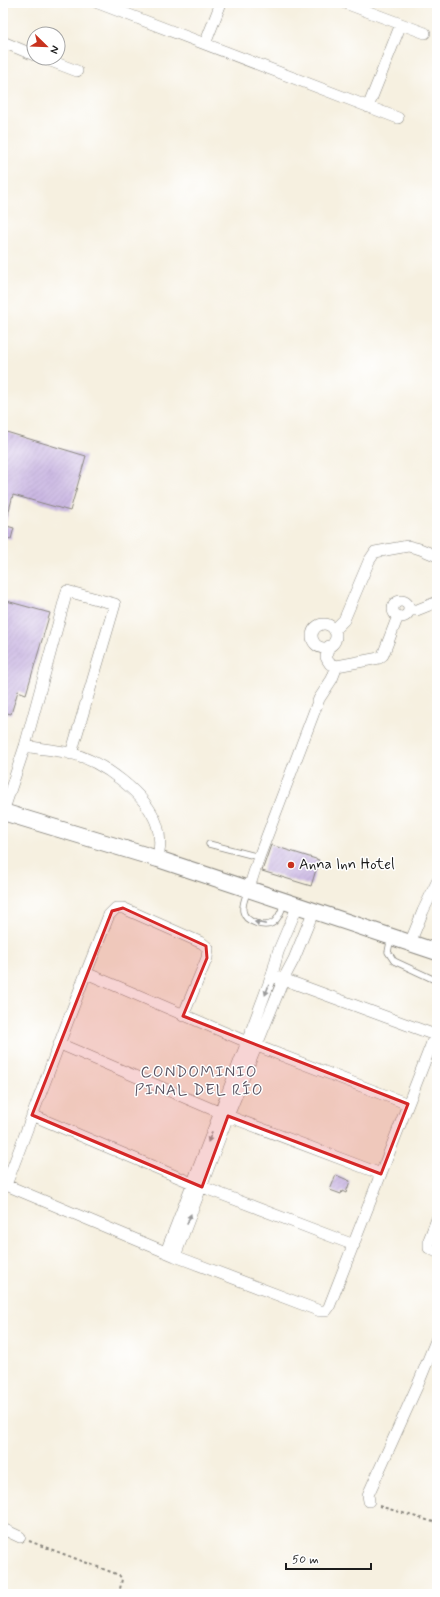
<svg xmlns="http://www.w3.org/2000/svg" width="440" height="1597" font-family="Mynerve,sans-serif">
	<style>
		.building { fill: url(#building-hatch) }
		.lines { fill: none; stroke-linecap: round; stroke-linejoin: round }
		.service-casing { stroke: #89867e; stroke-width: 7 }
		.minor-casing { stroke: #89867e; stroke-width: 12 }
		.secondary-casing { stroke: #89867e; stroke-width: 18 }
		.path { stroke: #89867e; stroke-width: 2; stroke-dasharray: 3 3; stroke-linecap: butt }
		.service { stroke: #fff; stroke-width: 5.5 }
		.minor { stroke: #fff; stroke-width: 11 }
		.secondary { stroke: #fff; stroke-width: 16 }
		.oneway { fill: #999 }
		.marked { fill: #d62828; fill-opacity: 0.2; stroke: #d62828; stroke-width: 3; stroke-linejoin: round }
		.poi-dot { fill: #c8321e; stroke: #fff; stroke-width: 1.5 }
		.labels { text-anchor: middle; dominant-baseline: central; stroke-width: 3; stroke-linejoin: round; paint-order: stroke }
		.poi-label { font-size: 15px; fill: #1c1c1c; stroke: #fff; text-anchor: start }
		.neighbourhood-label { font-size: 16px; letter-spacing: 1px; fill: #595362; stroke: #fff }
	</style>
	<defs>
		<pattern id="building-hatch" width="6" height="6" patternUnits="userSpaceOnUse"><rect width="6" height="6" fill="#cbb8e3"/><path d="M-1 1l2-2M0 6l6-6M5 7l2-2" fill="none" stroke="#ae9ec2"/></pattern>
	</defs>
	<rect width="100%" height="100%" fill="#fff"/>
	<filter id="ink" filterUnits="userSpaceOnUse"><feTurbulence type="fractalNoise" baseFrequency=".025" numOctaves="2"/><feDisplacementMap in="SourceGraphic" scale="8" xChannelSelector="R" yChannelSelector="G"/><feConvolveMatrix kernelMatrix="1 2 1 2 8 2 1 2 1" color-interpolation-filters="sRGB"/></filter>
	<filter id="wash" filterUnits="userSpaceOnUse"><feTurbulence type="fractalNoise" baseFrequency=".012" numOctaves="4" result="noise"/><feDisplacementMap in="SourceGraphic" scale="16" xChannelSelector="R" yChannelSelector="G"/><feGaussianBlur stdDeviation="0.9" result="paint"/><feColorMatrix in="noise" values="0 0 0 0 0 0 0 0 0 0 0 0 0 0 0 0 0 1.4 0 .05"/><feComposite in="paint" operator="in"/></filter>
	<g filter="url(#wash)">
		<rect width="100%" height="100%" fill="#f6f0e0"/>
		<g id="blocks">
			<path class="building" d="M3 431 86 456 70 511 13 495 6 522H3Z
				M3 525 14 528 11 539 3 537Z
				M3 600 50 613 26 694 18 691 11 714 3 712Z
				M271 845 319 860 311 886 262 871Z
				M336 1175 350 1181 346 1193 342 1191 341 1194 330 1190Z"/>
		</g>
	</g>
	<g filter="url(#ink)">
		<use href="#blocks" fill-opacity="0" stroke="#89867e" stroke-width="1"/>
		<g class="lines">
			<defs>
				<path id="service" d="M209 844 259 857
					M248 890C246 896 242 903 243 911 245 922 265 929 274 922 280 917 282 909 284 903
					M391 937 388 952 394 961 437 981"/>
				<path id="minor" d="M98 3 398 118
					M345 3 425 33
					M3 42 34 55
					M205 44 221 3
					M43 58 77 71
					M368 107 401 24
					M393 609a8 8 0 1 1 16 0a8 8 0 1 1-16 0Z
					M409 610H417L437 602
					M312 636a12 12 0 1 1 24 0a12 12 0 1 1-24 0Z
					M334 630 344 620 369 561 375 552 408 546 420 549 437 556
					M329 646 326 657 328 661 330 664 337 666 379 658 383 655 398 616
					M25 746C40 749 56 750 70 753 102 761 147 794 157 825 161 837 160 847 158 859
					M3 812 25 746 67 591 115 604 71 754
					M249 888 259 857 319 699 332 679 337 666
					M410 943 423 911 437 882
					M86 973 247 1042 408 1104
					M183 1016 207 958 208 948 202 943 123 908H116L109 915 86 973 6 1185 175 1256 320 1311H326L329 1307 435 1035 272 975
					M60 1044 228 1116 381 1174
					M32 1115 192 1183 354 1245
					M437 1219 429 1240V1248L437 1252
					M166 1252 247 1042 272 975 278 952 298 905
					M175 1256 228 1116 284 978 294 959 314 910
					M369 1501 368 1495 419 1382 437 1338
					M3 1529 20 1537"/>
				<path id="secondary" d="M3 812 158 859 437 952"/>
			</defs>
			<use href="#service" class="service-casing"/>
			<use href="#minor" class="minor-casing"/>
			<use href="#secondary" class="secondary-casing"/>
			<path class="path" d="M379 1506 437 1523
				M29 1541 119 1575 122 1579 119 1594"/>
			<use href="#service" class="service"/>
			<use href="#minor" class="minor"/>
			<use href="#secondary" class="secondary"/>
		</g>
		<defs><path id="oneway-solid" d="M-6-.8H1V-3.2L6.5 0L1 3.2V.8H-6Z"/></defs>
		<g class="oneway">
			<use href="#oneway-solid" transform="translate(260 923) rotate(-168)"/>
			<use href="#oneway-solid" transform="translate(267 990) rotate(110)"/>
			<use href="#oneway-solid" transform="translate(210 1137) rotate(111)"/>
			<use href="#oneway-solid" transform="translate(189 1219) rotate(-69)"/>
		</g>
	</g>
	<path class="marked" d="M123 908 206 946 207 958 183 1016 408 1104 381 1174 228 1116 202 1187 32 1115 112 911Z"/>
	<circle class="poi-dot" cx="291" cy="865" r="4"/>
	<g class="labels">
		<g class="poi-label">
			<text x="299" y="865">Anna Inn Hotel</text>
		</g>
		<g class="neighbourhood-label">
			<text x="199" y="1072">CONDOMINIO<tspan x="199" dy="18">PINAL DEL RÍO</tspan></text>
		</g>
	</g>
	<rect width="440" height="1597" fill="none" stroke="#fff" stroke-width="16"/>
	<g transform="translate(46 46) rotate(113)"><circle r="19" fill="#ffffff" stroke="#a4a4a4"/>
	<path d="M0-3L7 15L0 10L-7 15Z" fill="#c8321e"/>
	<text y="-6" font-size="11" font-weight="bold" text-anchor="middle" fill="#1c1c1c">N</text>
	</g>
	<path d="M286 1563v6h85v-6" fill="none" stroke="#1c1c1c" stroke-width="2"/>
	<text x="292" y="1563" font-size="12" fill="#1c1c1c" stroke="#ffffff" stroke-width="3" paint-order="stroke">50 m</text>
</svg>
